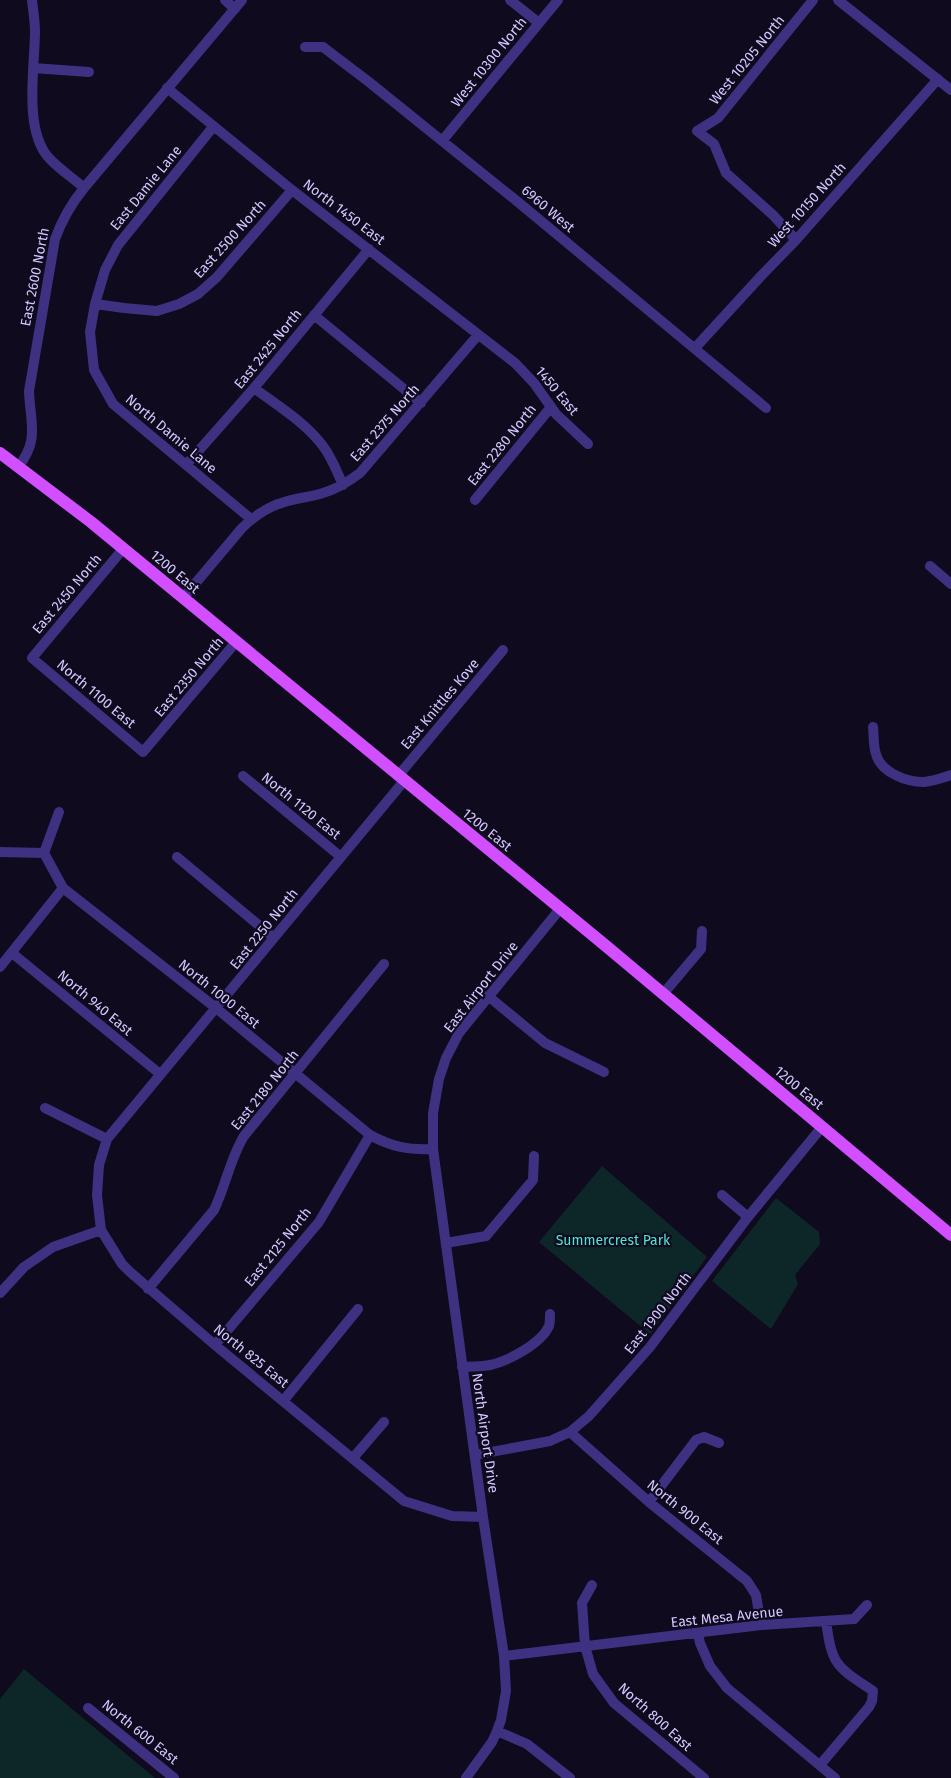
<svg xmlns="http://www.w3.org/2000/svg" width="951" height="1778" font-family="'Fira Sans',sans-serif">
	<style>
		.green { fill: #0d2729 }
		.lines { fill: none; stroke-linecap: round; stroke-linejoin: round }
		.minor { stroke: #3e3182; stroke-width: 10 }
		.major { stroke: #d14fff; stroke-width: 12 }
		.labels { text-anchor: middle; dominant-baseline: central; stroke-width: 4.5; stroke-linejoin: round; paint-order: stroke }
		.street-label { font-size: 14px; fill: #d4c8ff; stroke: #100a1e }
		.park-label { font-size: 14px; fill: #4be8d3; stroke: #100a1e }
	</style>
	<rect width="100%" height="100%" fill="#100a1e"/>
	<path class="green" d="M602 1166 707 1257 650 1334 539 1242Z
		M776 1198 819 1232 820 1244 795 1275 798 1284 771 1329 712 1281Z
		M24 1669 155 1778H0V1699Z"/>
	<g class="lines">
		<path class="minor" d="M32 0C33 10 35 21 35 31 35 66 23 130 49 158 59 169 73 178 84 188
			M225 0 235 9
			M510 0 539 23
			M838 0 951 90
			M305 47H323L369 82 518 202 766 408
			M33 68 89 72
			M167 88 292 190 515 363 534 383 556 414 588 444
			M213 127 118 245 105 270 95 304 90 332 94 370 113 404 251 519
			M442 141 558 0
			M796 240 773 215 726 173 714 144 697 131 718 118 813 0
			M95 304 124 308 157 311 179 304 198 294 217 277 292 190
			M314 315 421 403
			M695 348 761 276 796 240 938 79
			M254 388C278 406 305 422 323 446 332 458 337 472 343 485
			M186 465 254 388 369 249
			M18 467C40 440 30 422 29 391L55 239C62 220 71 204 84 188L242 0
			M475 500 551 407
			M123 549 32 658 143 752 236 642
			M930 566 951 584
			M183 598 242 528C257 513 274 503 296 499 305 497 314 496 323 493 337 489 348 482 360 473L478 335
			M873 727C874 735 873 746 876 754 881 773 907 782 924 782 934 781 942 778 951 775
			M243 776 341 857
			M398 776 503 650
			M404 781 107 1139 99 1165 97 1195 101 1230 122 1264 130 1272 215 1345 404 1501 452 1516 483 1517
			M59 812 44 853 63 888 216 1008 370 1135C392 1147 408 1150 433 1149
			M0 852 44 853
			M177 857 274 938
			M12 953 160 1074
			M0 967 63 888
			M663 994 701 949 702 931
			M488 996 545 1043 604 1072
			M45 1108 107 1139
			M722 1195 748 1217
			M446 1243 486 1236 533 1180 534 1156
			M148 1289 214 1210C226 1185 230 1159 244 1136L384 964
			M0 1293 24 1267 53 1247 101 1230
			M215 1345 319 1222 370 1135
			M462 1367C472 1366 481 1367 490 1365 508 1361 541 1344 549 1326 550 1323 550 1317 550 1314
			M284 1400 358 1309
			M570 1432 649 1502 747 1581 756 1595 761 1625
			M475 1455 550 1441 570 1432 589 1416 650 1347 748 1217 822 1127
			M353 1458 384 1422
			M649 1502 696 1440 704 1437 719 1443
			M592 1585 582 1603 585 1646 593 1674 614 1703 704 1778
			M698 1634 700 1643 710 1666 727 1688 835 1778
			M504 1656 761 1625 854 1619 867 1605
			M88 1708 174 1778
			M497 1731 527 1744 570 1778
			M820 1765 869 1707 872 1701 873 1691C836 1666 832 1666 826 1621
			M466 1778 492 1742 497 1731 501 1720 506 1691 504 1656 483 1517 433 1149V1113L439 1079 446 1058 459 1033 560 909"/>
		<path class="major" d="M0 453 91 522 606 946 951 1235"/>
	</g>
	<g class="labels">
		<g class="street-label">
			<text transform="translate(747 60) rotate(-51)">West 10205 North</text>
			<text transform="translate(489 62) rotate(-51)">West 10300 North</text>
			<text transform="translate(146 188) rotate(-51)">East Damie Lane</text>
			<text transform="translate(807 205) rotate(-48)">West 10150 North</text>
			<text transform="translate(548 209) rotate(40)">6960 West</text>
			<text transform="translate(344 212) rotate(37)">North 1450 East</text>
			<text transform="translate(230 239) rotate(-48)">East 2500 North</text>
			<text transform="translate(35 277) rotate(-79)">East 2600 North</text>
			<text transform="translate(268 349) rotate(-51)">East 2425 North</text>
			<text transform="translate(557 391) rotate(50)">1450 East</text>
			<text transform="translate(385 423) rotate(-49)">East 2375 North</text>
			<text transform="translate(171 434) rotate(40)">North Damie Lane</text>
			<text transform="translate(502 445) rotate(-51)">East 2280 North</text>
			<text transform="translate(175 572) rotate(40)">1200 East</text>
			<text transform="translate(67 594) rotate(-50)">East 2450 North</text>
			<text transform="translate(189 677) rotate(-50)">East 2350 North</text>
			<text transform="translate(96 694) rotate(40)">North 1100 East</text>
			<text transform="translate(440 704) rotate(-50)">East Knittles Kove</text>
			<text transform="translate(301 806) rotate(39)">North 1120 East</text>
			<text transform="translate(487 830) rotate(39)">1200 East</text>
			<text transform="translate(264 929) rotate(-51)">East 2250 North</text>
			<text transform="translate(481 987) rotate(-52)">East Airport Drive</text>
			<text transform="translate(219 994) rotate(39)">North 1000 East</text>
			<text transform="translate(95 1003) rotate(40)">North 940 East</text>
			<text transform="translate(799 1088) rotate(40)">1200 East</text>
			<text transform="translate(265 1090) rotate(-51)">East 2180 North</text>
			<text transform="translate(278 1247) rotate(-51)">East 2125 North</text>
			<text transform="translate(658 1313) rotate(-52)">East 1900 North</text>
			<text transform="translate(251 1356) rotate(39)">North 825 East</text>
			<text transform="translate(485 1433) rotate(82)">North Airport Drive</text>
			<text transform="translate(685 1512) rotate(39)">North 900 East</text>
			<text transform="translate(727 1617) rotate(-6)">East Mesa Avenue</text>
			<text transform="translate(655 1717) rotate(42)">North 800 East</text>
			<text transform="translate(140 1732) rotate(39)">North 600 East</text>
		</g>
		<g class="park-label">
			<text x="613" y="1240">Summercrest Park</text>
		</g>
	</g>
</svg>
